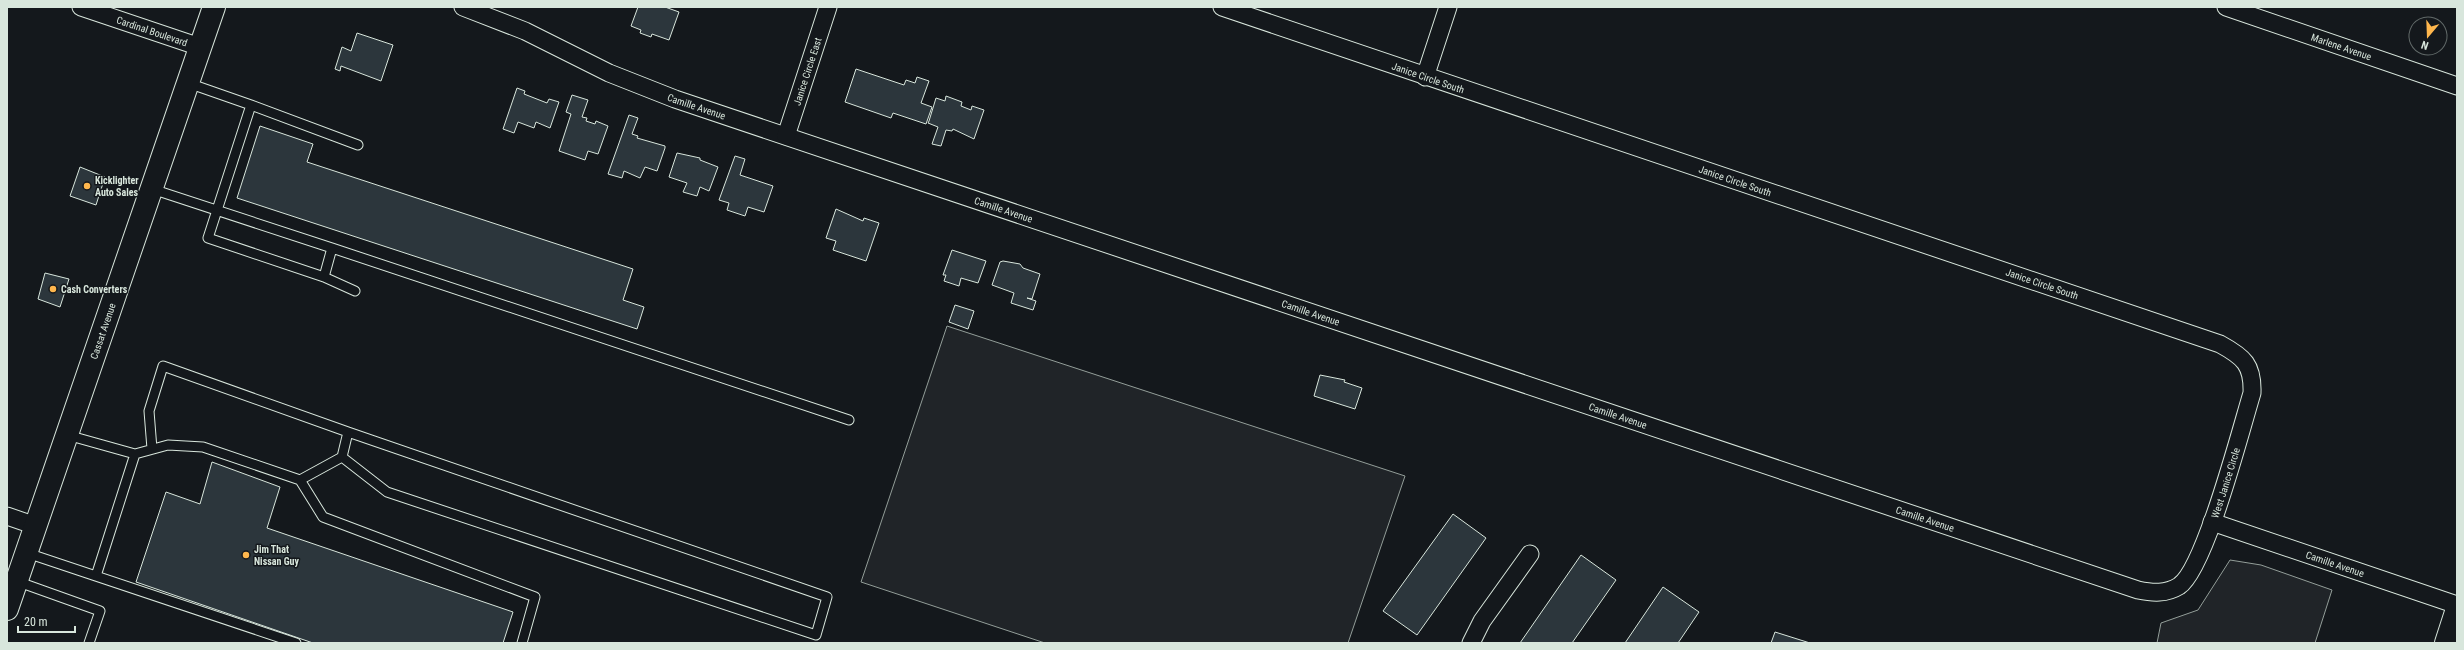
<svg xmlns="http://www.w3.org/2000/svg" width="2464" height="650" font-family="'Roboto Condensed',sans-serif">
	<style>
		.green { fill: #202428; stroke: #939e99 }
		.building { fill: #2c363c; stroke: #d8e6dc }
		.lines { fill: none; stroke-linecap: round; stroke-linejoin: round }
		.lane-casing { stroke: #d8e6dc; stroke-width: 11 }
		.street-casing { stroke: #d8e6dc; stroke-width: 19 }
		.secondary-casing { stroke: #d8e6dc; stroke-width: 24 }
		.primary-casing { stroke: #d8e6dc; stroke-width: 24 }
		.lane { stroke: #14181c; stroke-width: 9 }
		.street { stroke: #14181c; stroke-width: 17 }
		.secondary { stroke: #14181c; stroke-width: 22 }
		.primary { stroke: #14181c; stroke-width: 22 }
		.poi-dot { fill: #ffb74d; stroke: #14181c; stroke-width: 1.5 }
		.labels { text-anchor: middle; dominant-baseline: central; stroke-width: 3; stroke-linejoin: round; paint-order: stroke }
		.street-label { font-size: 10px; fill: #d8e6dc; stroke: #14181c }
		.poi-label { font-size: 10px; font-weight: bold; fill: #d8e6dc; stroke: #14181c; text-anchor: start }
	</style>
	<rect width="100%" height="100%" fill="#14181c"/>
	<path class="green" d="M947 326 1405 476 1348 643H1045L861 582Z
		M2230 560 2261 565 2332 590 2315 643H2157L2161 623 2198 610Z"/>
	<path class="building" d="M638 7H665L679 12 669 40 652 34 651 37 640 33 641 30 631 26Z
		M357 33 393 45 381 81 341 66 340 71 335 69 342 47 351 51Z
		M856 69 904 85 906 80 915 83 917 77 929 81 921 103 932 107 926 124 893 113 891 118 845 102Z
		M517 88 525 91 524 94 547 103 549 99 559 102 550 128 536 122 534 128 518 122 514 133 503 129Z
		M572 95 588 100 582 117 587 118 586 121 595 124 596 121 608 126 598 154 588 151 585 160 559 151 571 114 566 112Z
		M946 96 962 102 961 106 971 110 972 106 984 110 974 139 953 129 952 131 946 130 941 146 932 144 938 127 928 123 929 121 936 98 945 101Z
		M629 115 638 118 632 134 638 136 637 138 665 146V148L657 171 645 167 640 178 624 171 622 178 608 174Z
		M260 126 313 144 307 162 633 269 623 300 644 307 637 329 237 198Z
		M677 153 700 158V160L718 167 709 191 700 187 697 196 683 192 687 183 669 177Z
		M735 156 745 159 740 175 773 186 764 212 748 207 745 216 727 210 729 203 719 200Z
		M80 167 105 177 96 205 70 196Z
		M836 209 863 221 864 218 879 223 866 261 833 250 836 241 826 238Z
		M952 250 986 261 978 283 961 278 959 286 944 281 946 275H943Z
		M1003 261 1020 264 1023 268 1040 274 1032 299 1027 298 1036 301 1033 310 1011 303 1014 293 992 285 1000 262Z
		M45 273 69 279 60 307 38 299Z
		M955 305 974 311 968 329 949 322Z
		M1320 375 1345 380 1344 382 1362 388 1355 409 1314 396Z
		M212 462 280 487 267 528 513 612 503 643H313L136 582 166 492 200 504Z
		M1453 514 1486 538 1417 635 1383 611Z
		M1581 555 1616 580 1572 643H1520Z
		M1663 587 1699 612 1678 643H1625Z
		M1775 632 1810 643H1771Z"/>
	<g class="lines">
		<defs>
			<path id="lane" d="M188 83 251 105 208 238 324 277
				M251 105 358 145
				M152 189 332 248 324 277 355 291
				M332 248 849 420
				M67 435 135 454 168 445 203 447 300 480 323 517 535 597 522 643
				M152 449 149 411 163 366 348 432 342 457
				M300 480 342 457 387 492 816 635 827 597 348 432
				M27 553 296 643
				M96 576 135 454
				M16 581 100 611 89 643"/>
			<g id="street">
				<path id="s1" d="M81 7 200 47"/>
				<path id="s2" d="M463 7 525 31 609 73 675 99 2138 590C2153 593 2166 594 2179 586 2205 569 2241 429 2252 393 2253 365 2244 357 2220 344L1222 7"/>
				<path id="s3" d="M2226 7 2457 86"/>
				<path d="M1425 77 1448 7"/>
				<path id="s4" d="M786 136 828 7"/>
				<path d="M7 516 36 526"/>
				<path id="s5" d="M2212 522 2457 605"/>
				<path d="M1471 643 1482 621 1530 554"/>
			</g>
			<path id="secondary" d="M2446 643 2457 609"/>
			<g id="primary">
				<path id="s6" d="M7 609 214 7"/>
			</g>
		</defs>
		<use href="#lane" class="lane-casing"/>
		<use href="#street" class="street-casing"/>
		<use href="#secondary" class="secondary-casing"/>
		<use href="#primary" class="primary-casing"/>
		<use href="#lane" class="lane"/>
		<use href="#street" class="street"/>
		<use href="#secondary" class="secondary"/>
		<use href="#primary" class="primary"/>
	</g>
	<g class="poi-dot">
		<circle cx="87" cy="186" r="4"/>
		<circle cx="53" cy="289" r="4"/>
		<circle cx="246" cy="555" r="4"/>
	</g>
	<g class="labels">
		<g class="street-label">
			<text stroke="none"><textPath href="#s1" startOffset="75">Cardinal Boulevard</textPath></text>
			<text stroke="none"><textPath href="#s3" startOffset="122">Marlene Avenue</textPath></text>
			<text stroke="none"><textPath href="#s4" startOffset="68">Janice Circle East</textPath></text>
			<text transform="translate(1428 78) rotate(19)">Janice Circle South</text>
			<text stroke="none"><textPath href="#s2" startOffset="254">Camille Avenue</textPath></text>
			<text transform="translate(1735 181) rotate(19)">Janice Circle South</text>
			<text stroke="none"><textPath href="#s2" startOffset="578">Camille Avenue</textPath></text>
			<text transform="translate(2042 284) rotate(19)">Janice Circle South</text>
			<text stroke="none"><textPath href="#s2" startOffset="902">Camille Avenue</textPath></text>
			<text stroke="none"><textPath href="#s6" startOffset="294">Cassat Avenue</textPath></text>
			<text stroke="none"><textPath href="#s2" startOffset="1226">Camille Avenue</textPath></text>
			<text stroke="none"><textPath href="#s2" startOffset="1931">West Janice Circle</textPath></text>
			<text stroke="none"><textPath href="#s2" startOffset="1550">Camille Avenue</textPath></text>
			<text stroke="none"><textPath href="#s5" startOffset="130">Camille Avenue</textPath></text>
		</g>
		<g class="poi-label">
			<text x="95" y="180">Kicklighter<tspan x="95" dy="12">Auto Sales</tspan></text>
			<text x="61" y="289">Cash Converters</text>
			<text x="254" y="549">Jim That<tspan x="254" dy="12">Nissan Guy</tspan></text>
		</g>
	</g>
	<rect width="2464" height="650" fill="none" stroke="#d8e6dc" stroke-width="16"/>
	<g transform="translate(2428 36) rotate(199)"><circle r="19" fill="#14181c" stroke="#626a69"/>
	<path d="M0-3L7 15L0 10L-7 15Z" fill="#ffb74d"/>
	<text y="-6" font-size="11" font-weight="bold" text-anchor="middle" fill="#d8e6dc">N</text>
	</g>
	<path d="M18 626v6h57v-6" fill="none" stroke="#d8e6dc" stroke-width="2"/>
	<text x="24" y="626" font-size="12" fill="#d8e6dc" stroke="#14181c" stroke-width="3" paint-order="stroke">20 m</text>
</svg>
